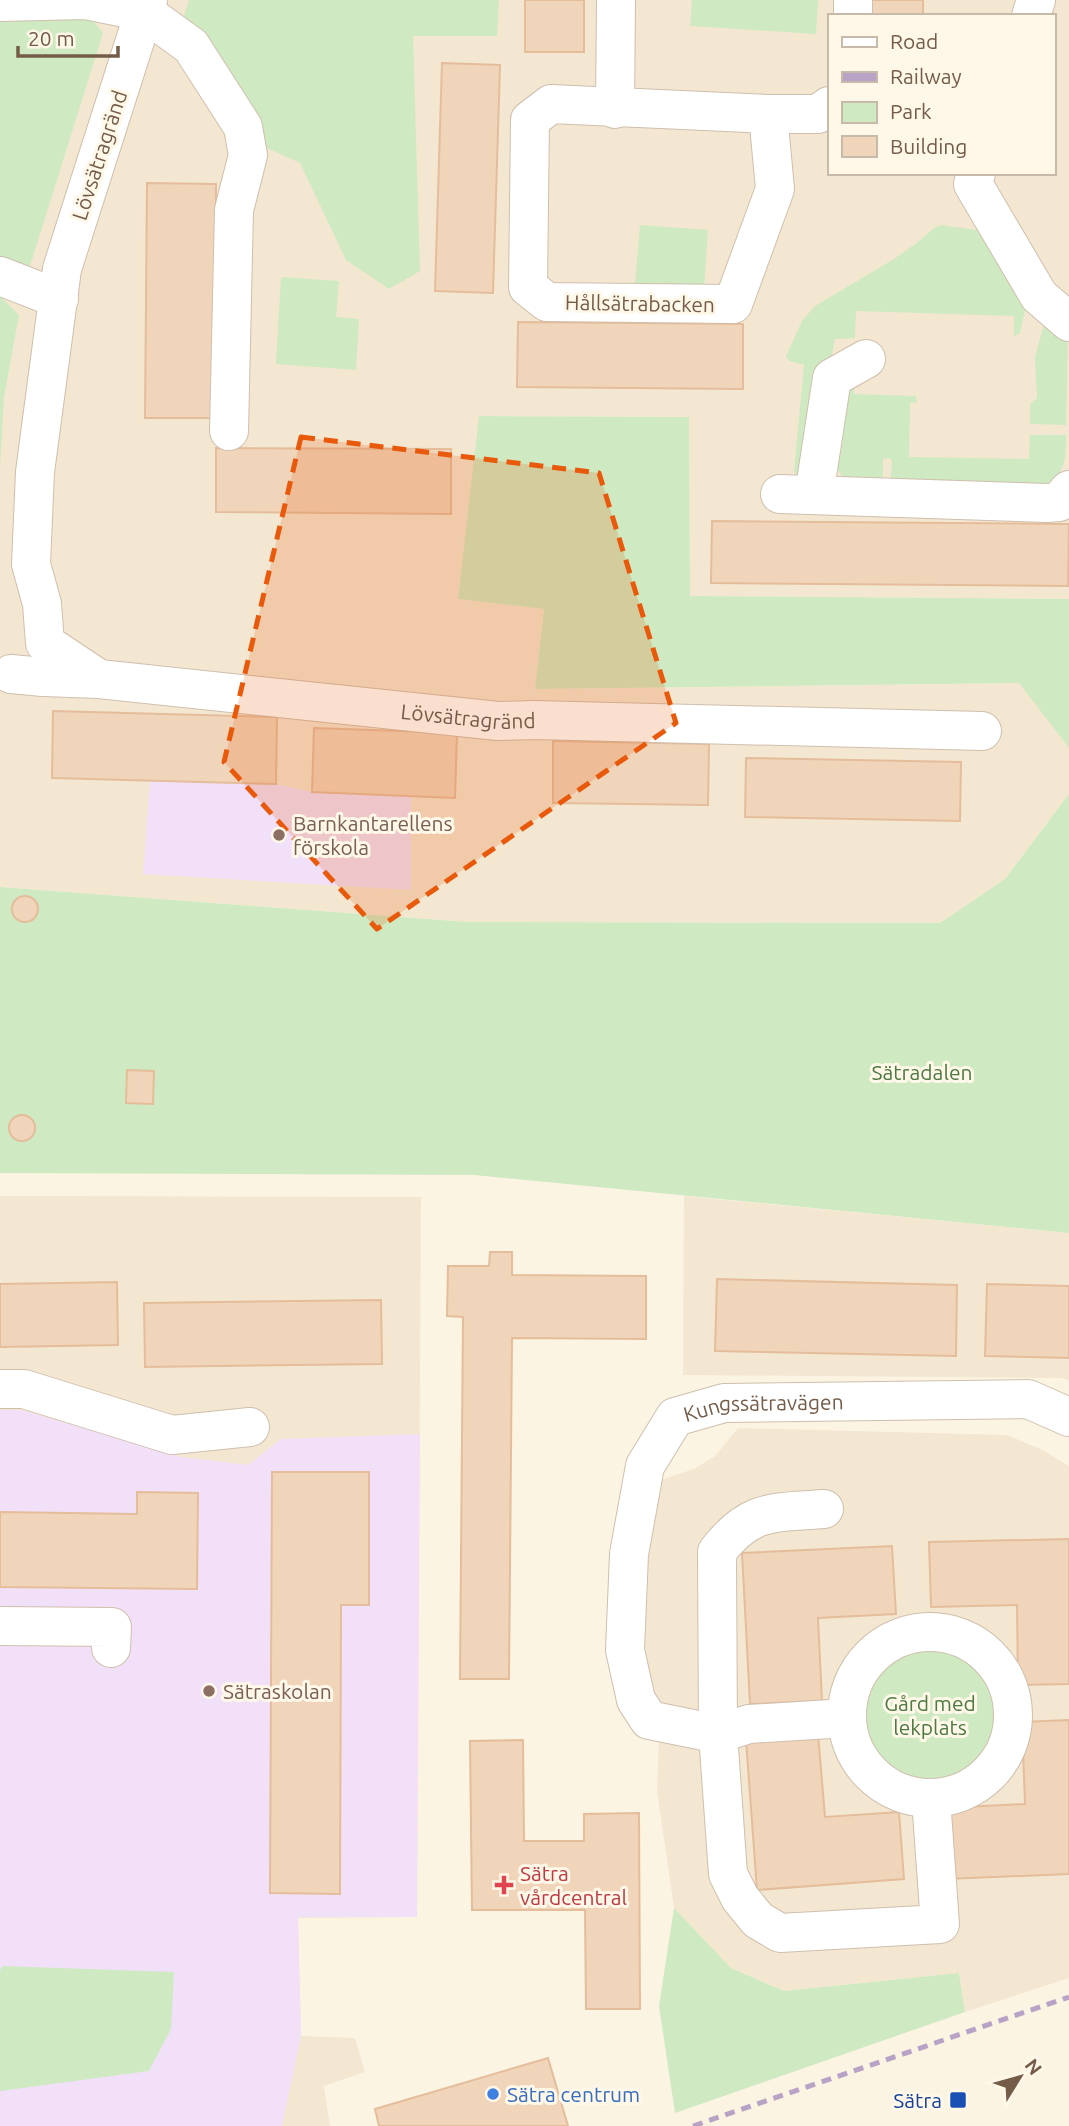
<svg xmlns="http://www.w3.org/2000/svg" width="1069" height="2126" font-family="Ubuntu,sans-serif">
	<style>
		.residential { fill: #f4e7d2; fill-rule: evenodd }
		.education { fill: #f1e0f8 }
		.green { fill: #cfe9c2 }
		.building { fill: #f1d5bb; stroke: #e4bd9b; stroke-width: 2 }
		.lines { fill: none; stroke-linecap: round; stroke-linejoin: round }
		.minor-casing { stroke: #cfbfad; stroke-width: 40 }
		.minor { stroke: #fff; stroke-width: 38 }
		.rail { stroke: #b8a2c5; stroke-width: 5; stroke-dasharray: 10 7; stroke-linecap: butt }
		.marked { fill: #e8590c; fill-opacity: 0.2; stroke: #e8590c; stroke-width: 5; stroke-dasharray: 14 9; stroke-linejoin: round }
		.education-dot { fill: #8d6e63; stroke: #fff8e9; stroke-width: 2.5 }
		.health-dot { fill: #e0444e; stroke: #fff8e9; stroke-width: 2.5 }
		.shop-dot { fill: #3f7fe0; stroke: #fff8e9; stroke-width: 2.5 }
		.transit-dot { fill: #1a4fb4; stroke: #fff8e9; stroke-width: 2.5 }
		.labels { text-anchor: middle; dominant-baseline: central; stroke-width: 6; stroke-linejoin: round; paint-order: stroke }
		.street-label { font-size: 21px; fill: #745c49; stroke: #fff8e9 }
		.education-label { font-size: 21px; fill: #785e54; stroke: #fff8e9; text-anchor: start }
		.park-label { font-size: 21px; fill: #4d7942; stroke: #fff8e9 }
		.health-label { font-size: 21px; fill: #be3a42; stroke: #fff8e9; text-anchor: start }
		.shop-label { font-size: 21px; fill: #366cbe; stroke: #fff8e9; text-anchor: start }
		.transit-label { font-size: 21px; fill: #164399; stroke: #fff8e9; text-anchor: end }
	</style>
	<rect width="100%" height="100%" fill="#fcf4e3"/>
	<path class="residential" d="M0 0H1069V599L690 596 689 417 480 416 458 599 544 609 535 689 1020 683 1069 748V794L1005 879 940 923 468 922 0 887ZM829 16H1053V173H829Z
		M0 1196 421 1197 417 1917 298 1918 301 2036 355 2038 365 2072 324 2086 330 2126H0Z
		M684 1196 1069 1233V1381L1063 1378 683 1375Z
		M738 1428 1007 1435 1041 1449 1069 1466V1978L965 2012 959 1973 784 1991 731 1968 674 1908 657 1791 660 1710 645 1670V1558L660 1480 694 1469 715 1456Z"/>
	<path class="education" d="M150 781 276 784 312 792 411 796V890L143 874Z
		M0 1410H22L181 1457 248 1465 281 1439 420 1434 417 1917H298L301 2036 282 2126H0Z"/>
	<path class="green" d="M189 0H499L497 36H413L420 271 389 289 346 260 300 163 267 148 255 117 182 22Z
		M692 0H818L816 34 690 26Z
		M0 18 92 19 103 33 30 266 13 279 0 274Z
		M640 225 708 230 704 289 635 283Z
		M941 225 991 232 1026 306 1020 333 1014 336V316L856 311 855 338 835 339 807 477 796 478 794 471 804 365 789 361 786 356 802 321 815 306 894 259 918 242 934 228Z
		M281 277 339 281 336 317 359 319 356 370 276 364Z
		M0 296 19 315 4 397 0 468Z
		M1046 316 1068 337 1066 425 1030 424V404L1037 398 1035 357Z
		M851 376H854V394L916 396 917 402 910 403 909 457 1029 459 1030 435H1066C1066 460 1066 472 1045 487L890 489 892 461 889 458 883 459V488L843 478 834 463Z
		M479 416 689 417 690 596 1069 599V748L1019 683 535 689 544 609 458 599Z
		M1069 794V1233L474 1175 0 1173V887L468 922 940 923 1005 879Z
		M938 1646 981 1662 1003 1702 990 1756 944 1787 900 1782 860 1744V1687L893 1654Z
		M674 1908 731 1968 784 1991 959 1973 965 2012 675 2113 659 2006Z
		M2 1966 174 1972 171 2029 149 2071 0 2091V1971Z"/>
	<path class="building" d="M525 0H584V52H525Z
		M865 0H923V16H864Z
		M442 63 500 65 493 293 435 291Z
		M147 183 216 184 214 418H145Z
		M518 322 743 324V389L517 387Z
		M216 448 451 449V514L216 512Z
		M712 521 1069 524 1068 586 711 583Z
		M53 711 277 717 276 784 52 778Z
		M314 728 457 733 455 798 312 792Z
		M553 741 709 744 708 805 553 803Z
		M746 758 961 762 960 821 745 817Z
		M12 909a13 13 0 1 1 26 0a13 13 0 1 1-26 0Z
		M127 1070 154 1071 153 1104 126 1103Z
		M9 1128a13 13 0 1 1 26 0a13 13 0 1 1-26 0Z
		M490 1252H512V1275L646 1276V1339L512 1338 509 1679H460L463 1317 447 1316 448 1266H489Z
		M717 1279 957 1285 956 1356 715 1351Z
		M117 1282 118 1345 0 1347V1284Z
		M987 1284 1069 1286V1358L985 1356Z
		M381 1300 382 1364 145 1367 144 1303Z
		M272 1472H369V1605H341L340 1894 270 1893Z
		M137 1492 198 1493 197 1589 0 1587V1512L137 1514Z
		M1069 1539V1684L1018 1685 1017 1605 931 1607 929 1542Z
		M892 1546 896 1614 818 1618 822 1701 750 1704 742 1553Z
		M1069 1720V1874L947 1879 944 1808 1025 1804 1022 1722Z
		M818 1734 825 1817 899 1812 904 1879 757 1890 746 1740Z
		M523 1740 524 1841H584V1814L639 1813 640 2009H586L585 1910H472L470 1741Z
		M548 2058 568 2126H379L375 2109Z"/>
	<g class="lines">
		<defs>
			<g id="minor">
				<path id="s1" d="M148 0 62 269 35 472 31 564 42 604 45 643 99 679 498 721 534 720 982 731"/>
				<path d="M0 2 85 0 144 12 191 46 243 127 248 155 234 210 229 431"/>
				<path d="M853 16V0"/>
				<path d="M1031 16 1036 0"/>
				<path d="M615 109 616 0"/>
				<path d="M768 114 775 189 733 304 547 302 528 287 530 120 551 104 768 114H818L829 106"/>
				<path d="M976 173 973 184 1039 296 1069 322"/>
				<path d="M0 276 59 299"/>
				<path d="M780 494 1047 503 1059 502 1069 490"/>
				<path d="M814 495 832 378 866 359"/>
				<path d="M11 674 43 677 99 679"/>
				<path d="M0 1389H24L172 1435 250 1427"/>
				<path d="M824 1509C774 1513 750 1508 717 1552L718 1734 728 1874 740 1898 758 1920 780 1933 940 1924 931 1799"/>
				<path d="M0 1626 112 1627 111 1648"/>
				<circle cx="930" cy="1715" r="83"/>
				<path id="s2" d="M847 1718 749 1724 718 1734 649 1720 636 1700 625 1650 629 1554 645 1466 675 1417 724 1403 1028 1399 1069 1417"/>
			</g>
		</defs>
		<use href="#minor" class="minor-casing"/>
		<use href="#minor" class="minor"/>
		<path class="rail" d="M693 2126 1069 1997"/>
	</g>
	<path class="marked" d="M301 437 599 473 676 723 377 929 224 762Z"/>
	<g class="education-dot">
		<circle cx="279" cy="835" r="7"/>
		<circle cx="209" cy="1691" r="7"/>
	</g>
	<path class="health-dot" d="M500.5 1874.5h7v7h7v7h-7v7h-7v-7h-7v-7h7z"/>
	<circle class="shop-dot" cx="493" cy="2094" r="7"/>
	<rect class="transit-dot" x="949" y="2091" width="18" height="18" rx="3.5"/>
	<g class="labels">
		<g class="street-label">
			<text transform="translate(99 155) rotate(-72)">Lövsätragränd</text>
			<text transform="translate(640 303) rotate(1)">Hållsätrabacken</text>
			<text stroke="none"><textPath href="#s1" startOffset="1096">Lövsätragränd</textPath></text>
			<text stroke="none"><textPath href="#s2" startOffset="609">Kungssätravägen</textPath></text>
		</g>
		<g class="education-label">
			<text x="293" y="823">Barnkantarellens<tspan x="293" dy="24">förskola</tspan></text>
			<text x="223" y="1691">Sätraskolan</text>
		</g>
		<g class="park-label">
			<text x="922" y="1072">Sätradalen</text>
			<text x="930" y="1703">Gård med<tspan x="930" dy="24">lekplats</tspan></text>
		</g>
		<g class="health-label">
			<text x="520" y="1873">Sätra<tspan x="520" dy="24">vårdcentral</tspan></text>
		</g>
		<g class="shop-label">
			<text x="507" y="2094">Sätra centrum</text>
		</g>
		<g class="transit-label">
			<text x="942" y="2100">Sätra</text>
		</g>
	</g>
	<rect x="828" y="14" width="228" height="161" fill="#fff8e9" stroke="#c7baa9" stroke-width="2"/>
	<rect x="842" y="37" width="35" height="10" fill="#ffffff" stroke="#c7baa9" stroke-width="2"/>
	<text x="890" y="49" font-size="21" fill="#745c49">Road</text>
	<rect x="842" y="72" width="35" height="10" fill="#b8a2c5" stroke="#c7baa9" stroke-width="2"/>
	<text x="890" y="84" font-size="21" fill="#745c49">Railway</text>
	<rect x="842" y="102" width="35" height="21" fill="#cfe9c2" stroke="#c7baa9" stroke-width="2"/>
	<text x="890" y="119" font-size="21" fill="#745c49">Park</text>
	<rect x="842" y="136" width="35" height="21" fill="#f1d5bb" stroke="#c7baa9" stroke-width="2"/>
	<text x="890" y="154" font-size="21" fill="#745c49">Building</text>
	<g transform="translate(1020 2077) rotate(53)" stroke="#fff8e9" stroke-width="5" paint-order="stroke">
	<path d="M0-5L12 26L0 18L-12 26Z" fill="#745c49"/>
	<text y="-10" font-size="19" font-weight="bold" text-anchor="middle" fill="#745c49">N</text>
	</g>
	<path d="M18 46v10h100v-10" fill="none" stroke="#745c49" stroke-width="3.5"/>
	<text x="28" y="46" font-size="21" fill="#745c49" stroke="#fff8e9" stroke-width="5" paint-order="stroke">20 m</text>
</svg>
